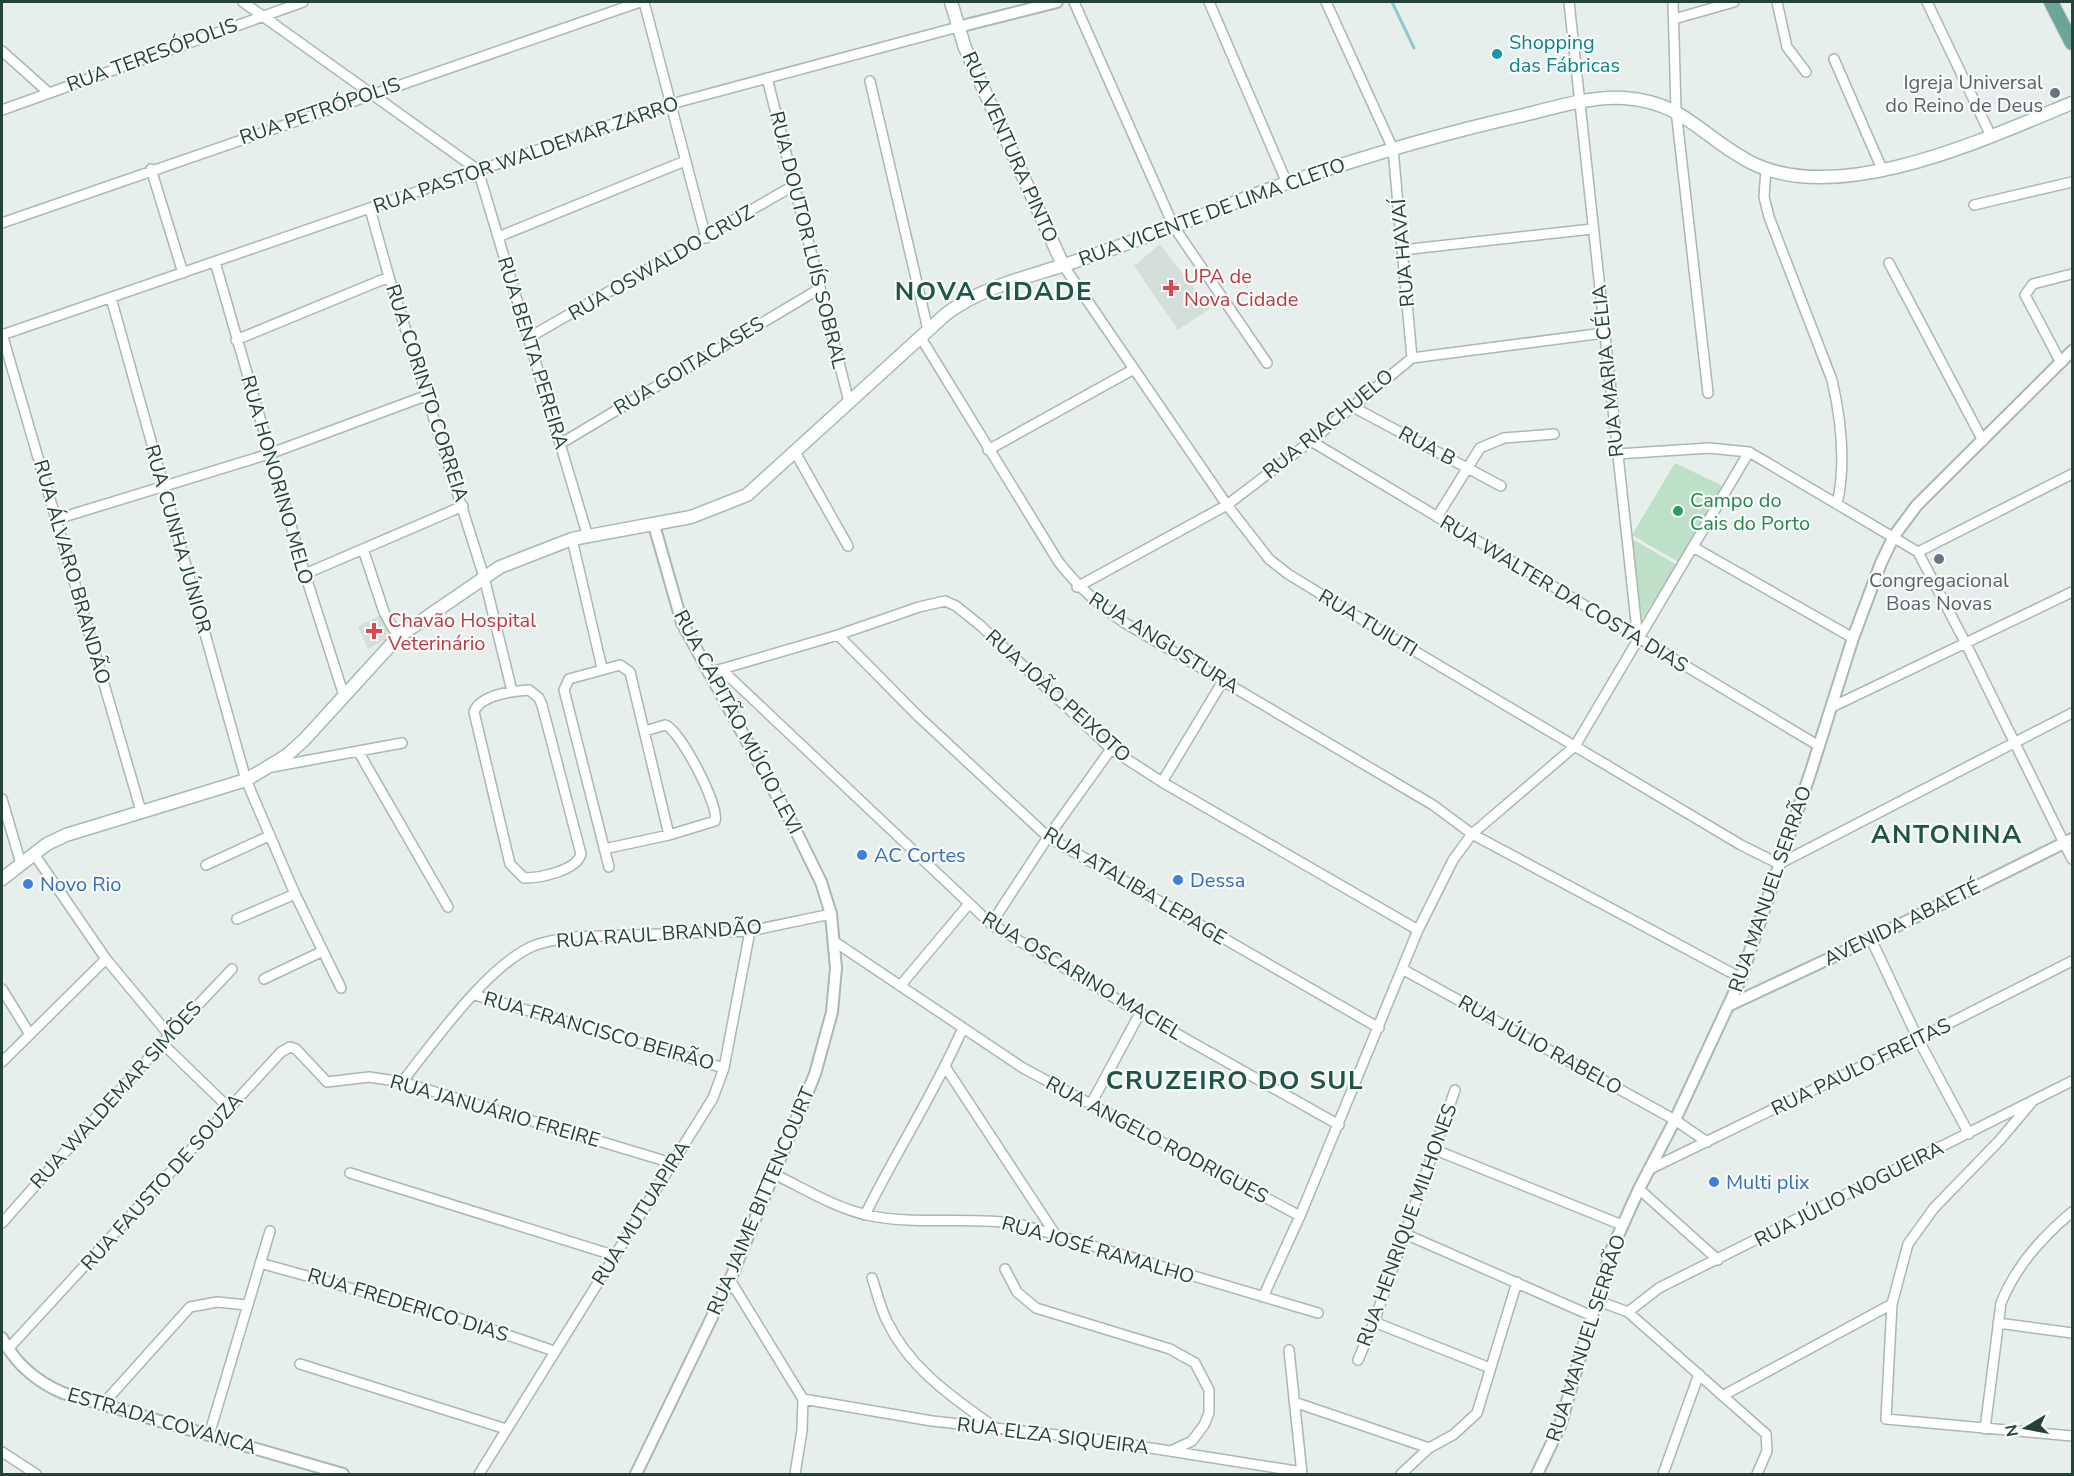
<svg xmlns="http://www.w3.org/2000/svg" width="2074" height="1476" font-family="'Nunito Sans',sans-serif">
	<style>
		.built { fill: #d4dfda }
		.green { fill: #bfe0c8 }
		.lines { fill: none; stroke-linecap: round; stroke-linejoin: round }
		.stream { stroke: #8ec9d4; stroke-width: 3 }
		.minor-casing { stroke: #a8b8b2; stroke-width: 12 }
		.tertiary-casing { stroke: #a8b8b2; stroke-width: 14 }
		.secondary-casing { stroke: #a4bbb3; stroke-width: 15 }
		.primary-casing { stroke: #c2cac8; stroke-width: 16 }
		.minor { stroke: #fff; stroke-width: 9 }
		.tertiary { stroke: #fff; stroke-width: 10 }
		.secondary { stroke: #fff; stroke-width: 12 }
		.primary { stroke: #6aa596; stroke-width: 14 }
		.culture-dot { fill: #0f9aa8; stroke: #f7fbf9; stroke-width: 2 }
		.worship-dot { fill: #6b7280; stroke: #f7fbf9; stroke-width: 2 }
		.health-dot { fill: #e0444e; stroke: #f7fbf9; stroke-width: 2 }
		.leisure-dot { fill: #2e9e5b; stroke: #f7fbf9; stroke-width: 2 }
		.shop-dot { fill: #3f7fe0; stroke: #f7fbf9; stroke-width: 2 }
		.labels { text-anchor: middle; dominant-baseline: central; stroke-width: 4.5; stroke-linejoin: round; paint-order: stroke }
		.culture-label { font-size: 20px; fill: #0d838f; stroke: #f7fbf9; text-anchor: start }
		.street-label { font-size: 20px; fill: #24423a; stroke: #f7fbf9 }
		.worship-label { font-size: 20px; fill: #5b616d; stroke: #f7fbf9; text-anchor: end }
		.health-label { font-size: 20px; fill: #be3a42; stroke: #f7fbf9; text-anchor: start }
		.leisure-label { font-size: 20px; fill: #27864d; stroke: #f7fbf9; text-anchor: start }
		.shop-label { font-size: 20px; fill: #366cbe; stroke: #f7fbf9; text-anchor: start }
		.district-label { font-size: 26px; font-weight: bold; letter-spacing: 1.5px; fill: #1f5548; stroke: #f7fbf9 }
	</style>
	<rect width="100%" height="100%" fill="#e6efeb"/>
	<path class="built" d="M1160 244 1210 309 1178 330 1134 266Z
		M382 615 390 637 368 649 358 626Z"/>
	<path class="green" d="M1675 463 1725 487 1680 563 1632 535Z
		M1629 537 1677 565 1642 620Z"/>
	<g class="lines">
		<path class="stream" d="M1392 2 1414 48"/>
		<defs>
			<path id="minor" d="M243 2 478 170 588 537
				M644 2 706 238
				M1074 2 1174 227 1267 363
				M1209 2 1287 183
				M1326 2 1393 149 1412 358
				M1569 2 1638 640
				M1673 2 1676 110 1708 393
				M1777 2 1787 47 1806 72
				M1927 2 1991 136
				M1674 19 1734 2
				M2 51 49 93
				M1834 59 1882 169
				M767 78 849 402
				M870 81 928 330
				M2 110 303 2
				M151 169 183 273
				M1766 169 1764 197 1769 217 1832 380C1841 419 1846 465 1837 504
				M1974 205 2072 182
				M370 209 389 277 484 577 512 691
				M2 223 640 2
				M498 237 685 161
				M1402 250 1592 229
				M215 262 305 574 344 696
				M1889 263 1983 441
				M1063 265 1227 505 1269 559 1288 574 1386 634 1741 845 1779 864 2072 713
				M111 298 246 780 295 894 341 988
				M2 334 141 811
				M2 335 671 104 958 27
				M528 338 793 186
				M921 338 1058 561C1078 587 1098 605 1125 623L1433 805 1472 834 1741 978
				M236 340 389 277
				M2061 363 2025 295 2033 284 2072 274
				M1353 407 1501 486
				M1311 441 1819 746
				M560 444 819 289
				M988 450 1134 369
				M795 452 848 546
				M1617 454 1709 448 1749 452 1918 552 1966 644 2072 859
				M1437 517 1480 448 1504 438 1554 434
				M57 519 269 454 428 395
				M572 539 602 668
				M1693 547 1853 638
				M363 549 384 612 398 637
				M1918 552 2072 474
				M305 574 463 506
				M1077 587 1227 505 1311 441 1412 358 1604 333
				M838 635 918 716 1048 837 1379 1028
				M721 669 991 924 1140 1013 1339 1125
				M708 673 838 635 919 607 945 601 956 606 981 626 1111 749 1162 782 1418 930
				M529 690 539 698 542 705 581 854C576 871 540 878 524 878L510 864 474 712C480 695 513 691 529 690Z
				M1832 707 2072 592
				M358 751 448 907
				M272 767 402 743
				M1162 782 1223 681
				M2 799 21 864
				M604 849 669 835 715 821C720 806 679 728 665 725L645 731
				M34 854 106 959 170 1036
				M206 865 269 836
				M609 867 564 690 569 679 620 665 630 672 669 835
				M237 919 295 894
				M991 924 1048 837 1111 749
				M1871 939 1918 1039 1969 1134
				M835 942 1023 1068 1300 1216
				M1404 970 1675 1120 1707 1142
				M264 979 323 951
				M900 986 968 905
				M2 989 29 1033
				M475 995 724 1068
				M162 1043 229 1108
				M2 1062 106 959
				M946 1068 1057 1237
				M402 1082C433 1043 487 966 533 946 546 941 559 939 573 937L750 931 831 914
				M2032 1102 1999 1141 1934 1208 1908 1244 1892 1304 1886 1419 2072 1436
				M1091 1104 1140 1013
				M1433 1149 1622 1225
				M1648 1170 1918 1039 2072 961
				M350 1173 613 1255
				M774 1174C803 1188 835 1208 867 1215 916 1226 969 1216 1019 1224L1318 1313
				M1639 1189 1718 1260
				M865 1215C896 1152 934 1094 962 1030
				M2 1223 162 1043 232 969
				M1403 1233 1592 1316
				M260 1263 458 1318 554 1351
				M1005 1269 1017 1292 1036 1308 1170 1349 1195 1363 1209 1390V1413L1204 1425 1192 1441 1171 1451
				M872 1278C877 1292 880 1308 887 1321 910 1369 952 1397 994 1427
				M730 1280 803 1399 802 1430 795 1474
				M1263 1297 1300 1216 1418 930 1453 860 1472 834 1575 746 1749 452
				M1596 1300 1628 1312 1766 1434 1767 1451 1757 1474
				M1628 1312 1659 1288 2072 1081
				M1374 1322 1490 1368
				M1998 1323 2072 1333
				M8 1349 281 1052 290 1047 296 1049 327 1082 369 1077 402 1082 672 1163
				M1289 1350 1302 1474
				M1358 1360 1374 1322 1455 1090
				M300 1364 506 1429
				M1724 1395 1892 1304
				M803 1399 932 1421 1094 1439 1302 1472
				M1294 1402 1429 1448
				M103 1404 190 1307 217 1302 246 1305
				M1985 1429 2001 1303C2015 1268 2043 1236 2072 1212
				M209 1435 270 1231
				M2 1452 36 1474
				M479 1474 713 1098 724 1068 750 931
				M1401 1474 1429 1448 1453 1435 1477 1413 1517 1282
				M1663 1474 1699 1374"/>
			<path id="tertiary" d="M958 27 1057 2
				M1730 1005 1871 939 2072 839
				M2 1338C16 1364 35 1381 63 1393L343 1474
				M636 1474 730 1280 815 1074 832 1012 836 968 831 914 821 882 794 827 682 623 654 525
				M1537 1474 1560 1426 1611 1251 1639 1189 1675 1120 1741 978 1811 771 1853 638 1881 563 1894 536 1917 505 2072 351"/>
			<path id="secondary" d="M951 2 965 48 1063 265
				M2 879 47 844 66 835 246 780 286 756 304 740 398 637 500 567 572 539 691 517 747 495 946 314C981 288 1020 279 1061 266 1099 254 1137 240 1175 226 1212 212 1249 196 1287 183 1365 156 1444 133 1524 115 1556 107 1591 96 1624 98 1685 102 1701 137 1750 162 1839 208 1987 138 2072 103"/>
			<path id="primary" d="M2051 2 2072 43"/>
		</defs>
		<use href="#minor" class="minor-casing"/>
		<use href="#tertiary" class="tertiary-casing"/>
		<use href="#secondary" class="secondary-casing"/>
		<use href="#primary" class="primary-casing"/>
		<use href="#minor" class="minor"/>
		<use href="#tertiary" class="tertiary"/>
		<use href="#secondary" class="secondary"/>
		<use href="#primary" class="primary"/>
	</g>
	<circle class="culture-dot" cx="1497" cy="54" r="6"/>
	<g class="worship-dot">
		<circle cx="2055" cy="93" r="6"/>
		<circle cx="1939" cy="559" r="6"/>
	</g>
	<g class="health-dot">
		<path d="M1168 279h6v6h6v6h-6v6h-6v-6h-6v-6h6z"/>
		<path d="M371 622h6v6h6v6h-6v6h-6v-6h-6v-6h6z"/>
	</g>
	<circle class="leisure-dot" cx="1678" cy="511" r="6"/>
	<g class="shop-dot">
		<circle cx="862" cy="855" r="6"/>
		<circle cx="1178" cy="880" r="6"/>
		<circle cx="28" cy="884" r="6"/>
		<circle cx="1714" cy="1182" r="6"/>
	</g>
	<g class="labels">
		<g class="culture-label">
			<text x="1509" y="42">Shopping<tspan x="1509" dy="23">das Fábricas</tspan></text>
		</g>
		<g class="street-label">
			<text transform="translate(152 55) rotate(-20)">RUA TERESÓPOLIS</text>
			<text transform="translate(320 111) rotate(-19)">RUA PETRÓPOLIS</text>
			<text transform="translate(1010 147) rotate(66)">RUA VENTURA PINTO</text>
			<text transform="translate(526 155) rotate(-19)">RUA PASTOR WALDEMAR ZARRO</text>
			<text transform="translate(1212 212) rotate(-20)">RUA VICENTE DE LIMA CLETO</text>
			<text transform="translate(808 240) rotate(76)">RUA DOUTOR LUÍS SOBRAL</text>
			<text transform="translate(1403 253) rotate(-95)">RUA HAVAÍ</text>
			<text transform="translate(661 263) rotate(-30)">RUA OSWALDO CRUZ</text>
			<text transform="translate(533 353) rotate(73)">RUA BENTA PEREIRA</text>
			<text transform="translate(689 366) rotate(-31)">RUA GOITACASES</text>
			<text transform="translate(1608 371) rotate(-96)">RUA MARIA CÉLIA</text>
			<text transform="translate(427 393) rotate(72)">RUA CORINTO CORREIA</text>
			<text transform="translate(1328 424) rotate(-39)">RUA RIACHUELO</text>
			<text transform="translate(1427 446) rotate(28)">RUA B</text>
			<text transform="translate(277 480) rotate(74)">RUA HONORINO MELO</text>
			<text transform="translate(178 539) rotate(74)">RUA CUNHA JÚNIOR</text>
			<text transform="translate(72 572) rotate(74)">RUA ÁLVARO BRANDÃO</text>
			<text transform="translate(1564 594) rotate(31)">RUA WALTER DA COSTA DIAS</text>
			<text transform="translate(1368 623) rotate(31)">RUA TUIUTI</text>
			<text transform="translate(1164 643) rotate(32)">RUA ANGUSTURA</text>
			<text transform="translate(1058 696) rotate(42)">RUA JOÃO PEIXOTO</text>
			<text transform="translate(738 722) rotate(62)">RUA CAPITÃO MÚCIO LEVI</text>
			<text transform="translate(1135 886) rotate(31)">RUA ATALIBA LEPAGE</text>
			<text transform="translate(1770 889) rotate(-71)">RUA MANUEL SERRÃO</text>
			<text transform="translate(1902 923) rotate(-26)">AVENIDA ABAETÉ</text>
			<text transform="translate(659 934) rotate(-4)">RUA RAUL BRANDÃO</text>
			<text transform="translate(1082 976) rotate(31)">RUA OSCARINO MACIEL</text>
			<text transform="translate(599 1031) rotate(16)">RUA FRANCISCO BEIRÃO</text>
			<text transform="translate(1540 1045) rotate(29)">RUA JÚLIO RABELO</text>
			<text transform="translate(1861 1067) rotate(-26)">RUA PAULO FREITAS</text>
			<text transform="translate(116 1095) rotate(-48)">RUA WALDEMAR SIMÕES</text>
			<text transform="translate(495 1111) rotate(16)">RUA JANUÁRIO FREIRE</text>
			<text transform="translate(1157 1140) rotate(28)">RUA ANGELO RODRIGUES</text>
			<text transform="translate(162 1182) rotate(-48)">RUA FAUSTO DE SOUZA</text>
			<text transform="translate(1849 1194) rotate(-27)">RUA JÚLIO NOGUEIRA</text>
			<text transform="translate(761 1201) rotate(-67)">RUA JAIME BITTENCOURT</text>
			<text transform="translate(641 1213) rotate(-58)">RUA MUTUAPIRA</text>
			<text transform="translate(1407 1225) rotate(-70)">RUA HENRIQUE MILHONES</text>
			<text transform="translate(1098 1250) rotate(16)">RUA JOSÉ RAMALHO</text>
			<text transform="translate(408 1305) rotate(17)">RUA FREDERICO DIAS</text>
			<text transform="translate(1586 1338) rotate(-72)">RUA MANUEL SERRÃO</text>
			<text transform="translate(162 1421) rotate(16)">ESTRADA COVANCA</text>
			<text transform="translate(1053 1436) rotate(7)">RUA ELZA SIQUEIRA</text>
		</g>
		<g class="worship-label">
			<text x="2043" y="82">Igreja Universal<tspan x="2043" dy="23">do Reino de Deus</tspan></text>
			<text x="1939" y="580" text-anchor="middle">Congregacional<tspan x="1939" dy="23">Boas Novas</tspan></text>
		</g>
		<g class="health-label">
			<text x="1184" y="276">UPA de<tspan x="1184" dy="23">Nova Cidade</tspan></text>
			<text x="388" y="620">Chavão Hospital<tspan x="388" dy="23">Veterinário</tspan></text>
		</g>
		<g class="leisure-label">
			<text x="1690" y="500">Campo do<tspan x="1690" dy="23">Cais do Porto</tspan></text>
		</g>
		<g class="shop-label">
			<text x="874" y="855">AC Cortes</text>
			<text x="1190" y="880">Dessa</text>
			<text x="40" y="884">Novo Rio</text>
			<text x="1726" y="1182">Multi plix</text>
		</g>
		<g class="district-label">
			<text x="994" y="291">NOVA CIDADE</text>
			<text x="1947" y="834">ANTONINA</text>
			<text x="1235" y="1080">CRUZEIRO DO SUL</text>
		</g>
	</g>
	<rect width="2074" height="1476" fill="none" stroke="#24423a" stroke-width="6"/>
	<g transform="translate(2026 1428) rotate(260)" stroke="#f7fbf9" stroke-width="4.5" paint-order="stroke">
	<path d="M0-4.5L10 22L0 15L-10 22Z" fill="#24423a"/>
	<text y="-9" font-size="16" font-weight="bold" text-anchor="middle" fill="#24423a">N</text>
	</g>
</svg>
